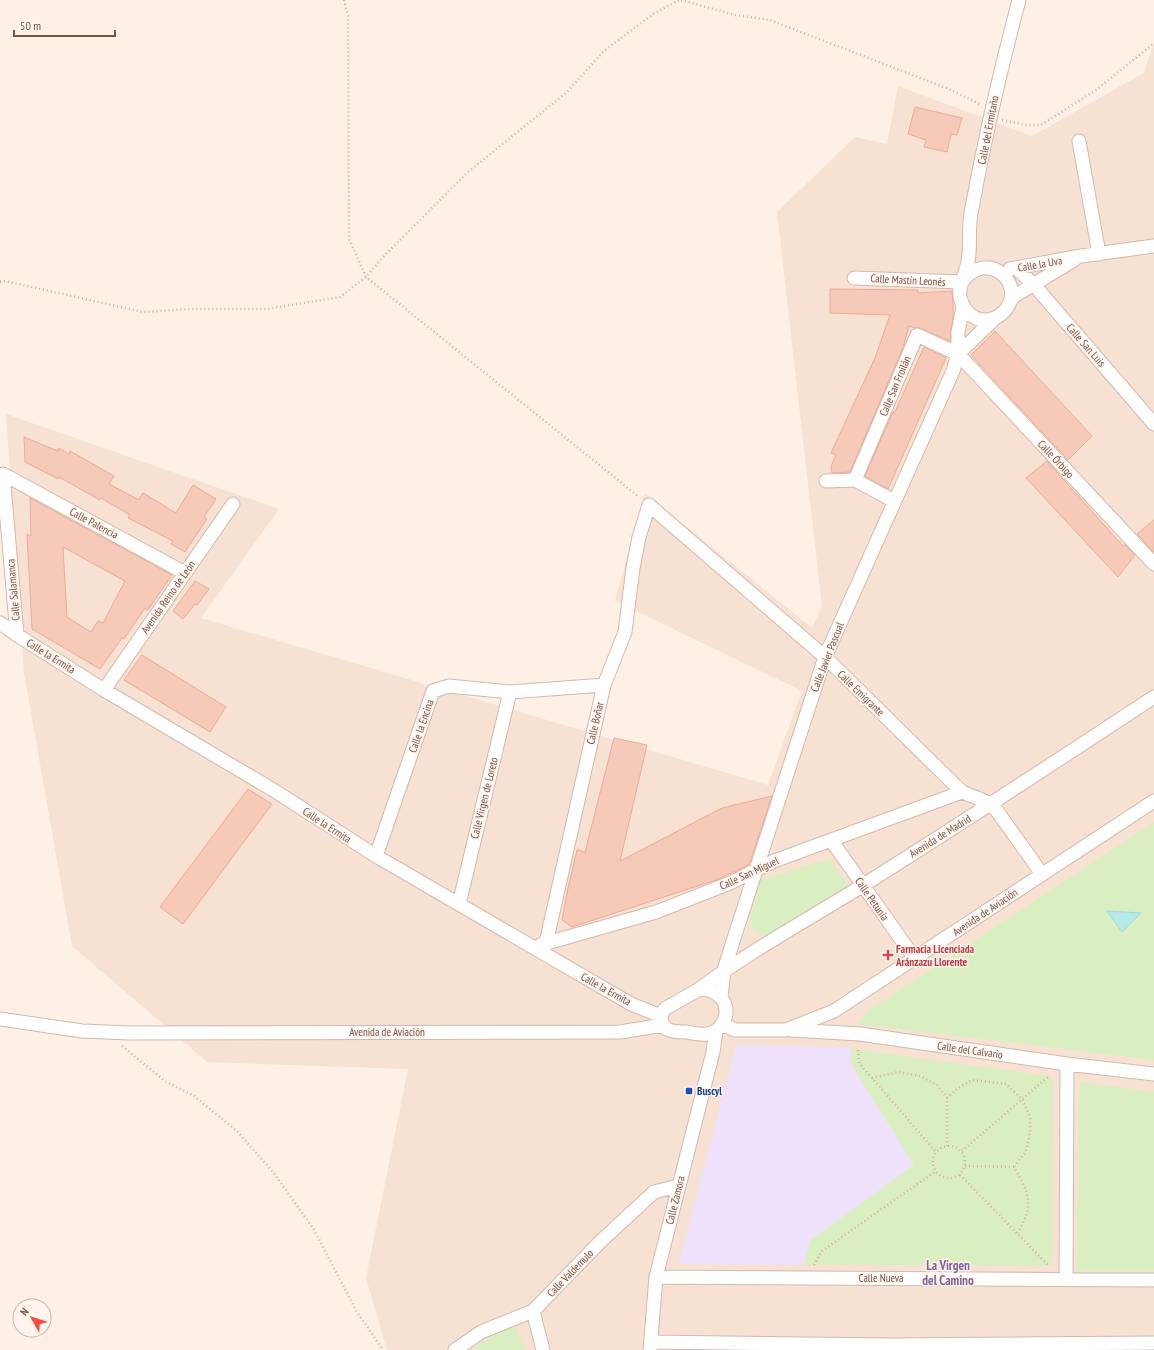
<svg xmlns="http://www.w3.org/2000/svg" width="1154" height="1350" font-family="'PT Sans Narrow',sans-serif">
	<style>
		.residential { fill: #f7e1d2 }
		.education { fill: #eee1fb }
		.green { fill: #d9eec1 }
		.water { fill: #b6eaea; stroke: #9bdcdd }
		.building { fill: #f7c9b9; stroke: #ebac97; fill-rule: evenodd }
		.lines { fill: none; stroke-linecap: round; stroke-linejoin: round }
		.minor-casing { stroke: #d4b8ab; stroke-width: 15 }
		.path { stroke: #dcac9b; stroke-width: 2.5; stroke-dasharray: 1 3; stroke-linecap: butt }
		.minor { stroke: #fff; stroke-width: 13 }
		.health-dot { fill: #e0444e; stroke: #fff5ec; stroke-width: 1.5 }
		.transit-dot { fill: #1a4fb4; stroke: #fff5ec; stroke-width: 1.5 }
		.labels { text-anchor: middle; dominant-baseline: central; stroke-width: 3; stroke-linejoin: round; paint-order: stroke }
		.street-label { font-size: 11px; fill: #7a5247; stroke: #fff5ec }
		.health-label { font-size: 11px; font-weight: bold; fill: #be3a42; stroke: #fff5ec; text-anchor: start }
		.transit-label { font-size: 11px; font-weight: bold; fill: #164399; stroke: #fff5ec; text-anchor: start }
		.quarter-label { font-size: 13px; font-weight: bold; fill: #81619e; stroke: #fff5ec }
	</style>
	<rect width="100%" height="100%" fill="#fef0e4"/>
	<path class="residential" d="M1154 42V1350H387L366 1278 408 1069 207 1062 72 946 24 673 6 414 279 509 201 618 768 785 802 691 615 601 645 493 812 628 822 607 777 212 855 137 887 144 898 86 1032 136 1144 73Z"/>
	<path class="education" d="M736 1045 838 1047 852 1049 850 1062 914 1165 811 1240 804 1265 679 1264Z"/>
	<path class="green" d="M1154 822V1060L858 1024 868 1011Z
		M829 859 849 886 771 935C759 936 752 931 750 920L761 880Z
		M852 1049 1049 1076 1053 1082 1052 1261 1049 1266 804 1265 811 1240 914 1165 850 1062Z
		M1079 1082 1154 1092V1271H1077Z
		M513 1322 525 1350H471Z"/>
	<path class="water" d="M1107 911 1141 913 1122 932Z"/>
	<path class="building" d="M915 107 962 118 957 135 951 134 947 152 924 147 926 140 908 134Z
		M830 289 918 290V293L952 291 953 301V317L950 341 920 328H914L909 326 904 345 850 472 832 473 831 466 836 455 831 453 875 358 890 315 830 313Z
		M995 331 1092 436 1068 460 971 355Z
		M924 347 946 358 888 489 865 476 893 412H895Z
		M24 437 58 451 59 448 69 454 70 451 114 476 109 484 139 500 143 493 176 513 193 485 216 499 204 517 207 519 185 552 171 544 173 541 128 518 130 515 101 498 100 500 59 477 58 479 25 462Z
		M1047 461 1123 546 1125 545 1135 555 1118 577 1026 478Z
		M30 498 172 575 148 610 145 608 124 639 122 638 100 669 32 629 27 534 31 536ZM63 547 125 581 103 623 98 621 91 632 67 617Z
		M1154 520V552L1137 534Z
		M195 581 209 589 197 605 195 604 183 619 173 611Z
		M142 655 226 707 210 732 124 680Z
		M614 738 647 745 620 861 722 808 772 796 750 862 748 865 716 880 572 927 562 920 568 888 577 850 585 852Z
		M248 789 272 804 183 924 160 907Z"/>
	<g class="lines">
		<defs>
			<path id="minor" d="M1079 141 1099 254
				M1016 268 1034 285 1154 424
				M1010 269 1081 256 1154 246
				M854 278 962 282
				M962 282C987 248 1025 283 1007 308 1002 315 996 319 987 320 973 321 963 310 960 297 958 286 966 273 968 262 971 246 968 229 971 213 984 141 1000 71 1019 0
				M1011 298 1074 260
				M958 354 994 319
				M3 474 185 573
				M3 474 17 635
				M855 480 917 335 958 354 1154 564
				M826 481 855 480 894 501
				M0 623 17 635 104 690 275 791 376 856 631 1004 661 1016
				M104 690 233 504
				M831 840 915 959
				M376 856 433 691 449 686 510 692 604 685
				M459 904 510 692
				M546 943 604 685 625 632 633 568 639 537 649 505 825 657 962 792 992 804 1042 874
				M540 945 656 912 730 883 774 861 962 792
				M704 989C714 991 722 995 725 1005 729 1018 720 1032 707 1034 700 1035 693 1033 686 1032 680 1032 672 1032 667 1029 660 1024 659 1014 666 1008L698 990Z
				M698 990C750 951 807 920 862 886 960 824 1057 761 1154 697
				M721 997 724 970 736 932 825 657 953 371 958 354V332L963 307
				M0 1019 82 1031 130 1033 620 1032 663 1025
				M722 1024 735 1030H786L834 1011 1154 801
				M791 1030 860 1034 1067 1064 1154 1074
				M656 1277 1154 1280
				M1066 1280 1067 1064
				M533 1311 543 1350
				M651 1342 891 1345 1154 1343
				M455 1350 481 1332 533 1311 601 1241 654 1192 678 1186
				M650 1350 656 1277 713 1052 716 1031"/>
		</defs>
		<use href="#minor" class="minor-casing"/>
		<path class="path" d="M344 0 348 16 349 239 366 277 639 497
			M681 0 735 15 770 20 949 89 974 101 981 106
			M1002 120 1027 125H1041L1096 90 1154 43
			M0 282 5 281 143 312 191 309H267L340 297 366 277 384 256 468 172 567 92 604 51 653 14 679 0
			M122 1046 165 1081 194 1096 238 1132 273 1172 313 1228 357 1312 383 1350
			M858 1050 859 1063 936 1152
			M872 1078 899 1072 920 1076 937 1085 947 1098V1146
			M947 1098 958 1088 972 1080 1006 1084 1022 1099 1030 1117V1133L1026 1151 1014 1167C1030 1195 1034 1204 1018 1233
			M933 1162a16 16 0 1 1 32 0a16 16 0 1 1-32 0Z
			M962 1151 1049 1076
			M965 1166 1014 1167
			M960 1175 1049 1266
			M814 1265 822 1251 936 1171"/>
		<use href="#minor" class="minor"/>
	</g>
	<path class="health-dot" d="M886 949h4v4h4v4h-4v4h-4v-4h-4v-4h4z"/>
	<rect class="transit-dot" x="685" y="1087" width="8" height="8" rx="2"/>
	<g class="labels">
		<g class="street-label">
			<text transform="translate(988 130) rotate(-79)">Calle del Ermitaño</text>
			<text transform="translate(1040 264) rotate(-10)">Calle la Uva</text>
			<text transform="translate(908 280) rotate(3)">Calle Mastín Leonés</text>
			<text transform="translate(1086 345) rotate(49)">Calle San Luis</text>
			<text transform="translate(895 386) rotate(-67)">Calle San Froilán</text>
			<text transform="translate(1056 459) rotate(47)">Calle Órbigo</text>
			<text transform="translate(94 523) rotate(28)">Calle Palencia</text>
			<text transform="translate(13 590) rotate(-95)">Calle Salamanca</text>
			<text transform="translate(168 597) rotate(-55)">Avenida Reino de León</text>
			<text transform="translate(51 656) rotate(32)">Calle la Ermita</text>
			<text transform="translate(827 657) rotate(-69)">Calle Javier Pascual</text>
			<text transform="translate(861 693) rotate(44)">Calle Emigrante</text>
			<text transform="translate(595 723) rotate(-77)">Calle Boñar</text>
			<text transform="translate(421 726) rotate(-71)">Calle la Encina</text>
			<text transform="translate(484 798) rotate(-76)">Calle Virgen de Loreto</text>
			<text transform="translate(327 825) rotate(33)">Calle la Ermita</text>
			<text transform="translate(940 836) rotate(-32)">Avenida de Madrid</text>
			<text transform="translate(749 873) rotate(-25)">Calle San Miguel</text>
			<text transform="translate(872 899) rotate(55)">Calle Petunia</text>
			<text transform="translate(985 912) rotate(-34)">Avenida de Aviación</text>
			<text transform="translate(606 989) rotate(29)">Calle la Ermita</text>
			<text x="387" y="1032">Avenida de Aviación</text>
			<text transform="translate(970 1050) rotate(8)">Calle del Calvario</text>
			<text transform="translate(675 1200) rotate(-76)">Calle Zamora</text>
			<text transform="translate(570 1273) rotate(-46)">Calle Valdemulo</text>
			<text x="881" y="1278">Calle Nueva</text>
		</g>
		<g class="health-label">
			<text x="896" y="949">Farmacia Licenciada<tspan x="896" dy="13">Aránzazu Llorente</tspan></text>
		</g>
		<g class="transit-label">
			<text x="697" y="1091">Buscyl</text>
		</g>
		<g class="quarter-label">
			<text x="948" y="1265">La Virgen<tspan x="948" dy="15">del Camino</tspan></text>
		</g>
	</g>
	<g transform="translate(32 1318) rotate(309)"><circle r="19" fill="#fff5ec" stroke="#cab4aa"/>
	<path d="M0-3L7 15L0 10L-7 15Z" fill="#f44d3d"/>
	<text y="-6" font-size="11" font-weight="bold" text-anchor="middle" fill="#7a5247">N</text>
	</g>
	<path d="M14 30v6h101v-6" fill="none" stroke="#7a5247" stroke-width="2"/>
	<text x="20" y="30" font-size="12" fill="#7a5247" stroke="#fff5ec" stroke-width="3" paint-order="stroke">50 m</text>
</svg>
